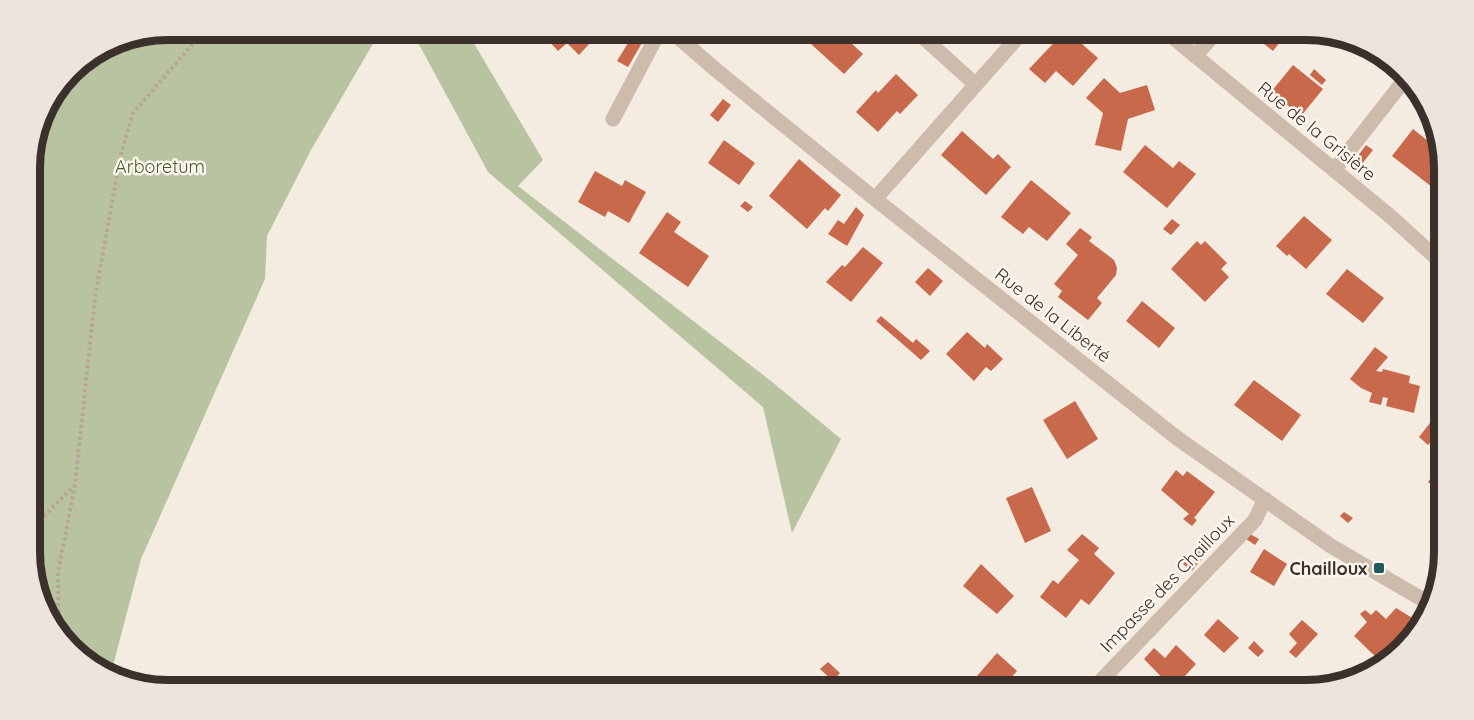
<svg xmlns="http://www.w3.org/2000/svg" width="1474" height="720" font-family="Quicksand,sans-serif">
	<style>
		.green { fill: #b8c4a0 }
		.building { fill: #c8694b }
		.lines { fill: none; stroke-linecap: round; stroke-linejoin: round }
		.path { stroke: #b9a596; stroke-width: 4; stroke-dasharray: 3 3; stroke-linecap: butt }
		.minor { stroke: #cdbbac; stroke-width: 15 }
		.poi-dot { fill: #1f5a5e; stroke: #fbf5ee; stroke-width: 2 }
		.labels { text-anchor: middle; dominant-baseline: central; stroke-width: 5; stroke-linejoin: round; paint-order: stroke }
		.street-label { font-size: 18px; fill: #3b302b; stroke: #fbf5ee }
		.park-label { font-size: 18px; fill: #4a5a2e; stroke: #fbf5ee }
		.poi-label { font-size: 18px; font-weight: bold; fill: #3b302b; stroke: #fbf5ee; text-anchor: end }
		.rim { fill: none; stroke: #3b302b; stroke-width: 8 }
	</style>
	<rect width="100%" height="100%" fill="#f4ebe1"/>
	<path class="green" d="M168 30H381L311 150 267 236 265 279 141 559 110 677 58 636 31 570 30 159 44 107 77 65 116 40Z
		M421 30H466L543 160 518 186 771 381 841 439 792 533 763 407 488 172 415 37Z"/>
	<path class="building" d="M553 30H602L579 55 567 43 558 51 545 37Z
		M636 30 646 36 628 67 617 61Z
		M824 30H837L863 54 844 74 811 44Z
		M1066 30 1098 58 1073 86 1056 71 1045 83 1029 69Z
		M1246 30H1289L1273 51Z
		M1293 65 1323 89 1301 116 1271 92Z
		M1314 69 1326 80 1322 85 1310 75Z
		M896 74 918 95 900 114 897 111 878 132 856 112 876 90 878 93Z
		M1104 78 1120 93 1147 85 1155 110 1128 119 1121 151 1095 145 1103 113 1086 98Z
		M723 99 731 105 718 122 710 115Z
		M1413 129 1443 153V173L1432 187 1392 156Z
		M962 131 993 159 998 154 1011 167 986 195 941 155Z
		M724 140 755 163 739 185 708 163Z
		M1145 145 1173 168 1179 161 1196 174 1167 208 1123 172Z
		M1366 145 1373 150 1361 165 1355 160Z
		M799 159 841 195 828 211 825 208 807 229 769 196Z
		M595 171 622 186 625 180 646 192 629 223 608 211 605 217 578 202Z
		M1031 180 1071 213 1047 241 1029 227 1023 234 1001 217Z
		M1443 189V210L1433 202Z
		M745 201 753 207 748 212 740 206Z
		M856 207 864 215 847 246 828 234 838 220 844 224Z
		M667 212 681 222 674 232 709 256 688 287 639 253Z
		M1304 216 1332 240 1306 269 1289 254 1287 256 1276 246Z
		M1172 219 1180 225 1171 235 1163 229Z
		M1080 228 1092 237 1089 241 1114 260 1117 268 1116 275 1097 298 1102 303 1088 320 1058 297 1062 291 1054 284 1078 255 1066 244Z
		M1197 241 1201 245 1205 241 1227 263 1221 269 1229 277 1205 302 1171 269Z
		M863 247 883 263 851 302 826 282 842 265 845 267Z
		M928 268 943 281 930 296 915 282Z
		M1347 269 1384 298 1363 323 1326 294Z
		M1142 301 1175 328 1159 348 1126 321Z
		M881 316 913 343 916 339 930 351 921 360 876 321Z
		M967 332 985 348 987 344 1003 359 991 371 986 367 974 381 946 354Z
		M1375 347 1388 357 1376 371 1382 372 1383 369 1410 376 1409 383 1420 386 1414 413 1386 406 1388 398 1383 397 1381 405 1369 402 1372 393 1361 388 1350 379Z
		M1254 380 1301 415 1282 441 1234 405Z
		M1075 401 1098 439 1067 459 1043 420Z
		M1444 405V413L1430 429 1437 435 1428 445 1419 437Z
		M1438 469 1444 474V496L1428 482Z
		M1176 470 1183 476 1187 471 1215 492 1194 518 1197 520 1192 526 1183 519 1189 514 1161 490Z
		M1032 487 1051 531 1025 543 1006 498Z
		M1344 512 1353 518 1348 523 1340 516Z
		M1082 534 1099 548 1094 554 1115 573 1089 605 1081 599 1066 618 1040 597 1053 580 1058 584 1079 560 1067 550Z
		M1250 534 1259 539 1255 545 1246 539Z
		M1205 538 1213 545 1192 571 1183 564Z
		M1264 549 1287 564 1274 586 1250 572Z
		M981 564 1014 596 997 614 963 586Z
		M1396 608 1419 622 1404 637 1401 634 1377 658 1354 636 1367 622 1360 614 1365 610 1371 615 1376 610 1386 619Z
		M1218 619 1239 638 1224 653 1204 635Z
		M1302 620 1318 634 1296 658 1289 652 1297 643 1289 634Z
		M1254 641 1264 651 1258 657 1248 648Z
		M1176 645 1196 664 1173 689 1144 659 1154 648 1165 658Z
		M997 653 1017 671 1000 690H992L977 676Z
		M828 662 840 673 833 681 820 669Z"/>
	<g class="lines">
		<path class="path" d="M31 529 73 487
			M59 636 58 572 75 485 95 297 121 154 133 113 205 30"/>
		<path class="minor" d="M670 30 716 70 875 199 1177 438 1331 546 1432 605
			M915 30 975 84
			M1164 30 1390 216 1443 264
			M1195 56 1218 30
			M613 119 660 30
			M1334 170 1406 78
			M875 199 1024 30
			M1092 690 1255 520 1265 499"/>
	</g>
	<rect class="poi-dot" x="1373" y="562" width="12" height="12" rx="3"/>
	<g class="labels">
		<g class="street-label">
			<text transform="translate(1317 131) rotate(39)">Rue de la Grisière</text>
			<text transform="translate(1053 315) rotate(38)">Rue de la Liberté</text>
			<text transform="translate(1167 583) rotate(-46)">Impasse des Chailloux</text>
		</g>
		<g class="park-label">
			<text x="160" y="166">Arboretum</text>
		</g>
		<g class="poi-label">
			<text x="1367" y="568">Chailloux</text>
		</g>
	</g>
	<path d="M0 0H1474V720H0ZM168 40H1306A128 128 0 0 1 1434 168V552A128 128 0 0 1 1306 680H168A128 128 0 0 1 40 552V168A128 128 0 0 1 168 40Z" fill="#ece5de" fill-rule="evenodd"/>
	<path class="rim" d="M168 40H1306A128 128 0 0 1 1434 168V552A128 128 0 0 1 1306 680H168A128 128 0 0 1 40 552V168A128 128 0 0 1 168 40Z"/>
</svg>
